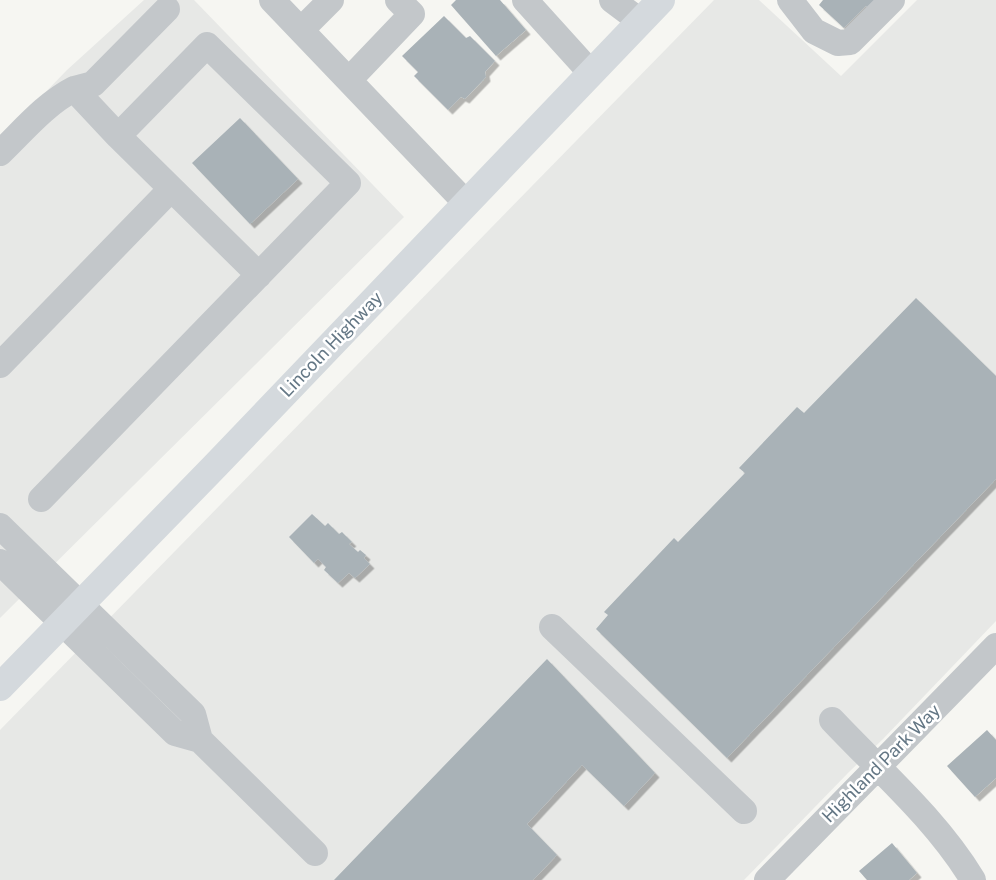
<svg xmlns="http://www.w3.org/2000/svg" width="996" height="880" font-family="'Public Sans',sans-serif">
	<style>
		.built { fill: #e7e8e6 }
		.building { fill: #a9b2b7; filter: url(#shadow) }
		.lines { fill: none; stroke-linecap: round; stroke-linejoin: round }
		.minor { stroke: #c3c7ca; stroke-width: 26 }
		.major { stroke: #d4d9dd; stroke-width: 28 }
		.labels { text-anchor: middle; dominant-baseline: central; stroke-width: 5; stroke-linejoin: round; paint-order: stroke }
		.street-label { font-size: 18px; fill: #647785; stroke: #fff }
	</style>
	<defs>
		<filter id="shadow"><feDropShadow dx="4.5" dy="4.5" stdDeviation="0" flood-color="#0004"/></filter>
	</defs>
	<rect width="100%" height="100%" fill="#f6f6f2"/>
	<path class="built" d="M144 0H194L404 217 0 618V135L5 134 67 70Z
		M714 0H759L841 76 917 0H996V621L883 739 848 773 744 880H0V730Z"/>
	<path class="building" d="M456 0H500L526 30 496 56 451 5Z
		M823 0H880L870 10 866 6 844 28 819 5Z
		M444 16 466 38 470 36 495 61 485 72 486 77 465 99 461 97 448 110 414 76 418 72 402 56Z
		M240 118 298 179 250 224 192 163Z
		M916 298 996 376V479L727 758 596 629 608 615 604 612 674 538 678 542 745 473 739 468 797 407 804 413Z
		M312 514 325 526 328 523 339 534 342 532 352 542 349 544 358 552 360 550 366 555 364 558 370 564 355 578 349 573 338 583 324 570 326 567 318 559 314 563 289 537Z
		M547 659 655 773 624 806 582 765 527 824 557 855 533 880H334Z
		M987 730 996 740V778L975 797 947 766Z
		M892 843 917 873 909 880H867L859 871Z"/>
	<g class="lines">
		<path class="minor" d="M272 0 466 203
			M525 0 591 73
			M612 0 640 21
			M790 0 814 31 838 43 850 42 892 0
			M301 30 331 0
			M349 80 412 14 398 0
			M74 89 93 84 167 9
			M118 136 259 275
			M0 153C23 131 45 104 74 89L118 136 207 45 348 183 41 499
			M0 365 171 189
			M0 526 193 714 200 740
			M0 562 175 733 200 740 315 853
			M552 627 744 811
			M832 720C880 771 936 819 973 880
			M767 880 996 646"/>
		<path class="major" d="M0 687 216 465 661 0"/>
	</g>
	<g class="labels">
		<g class="street-label">
			<text transform="translate(331 344) rotate(-46)">Lincoln Highway</text>
			<text transform="translate(881 763) rotate(-45)">Highland Park Way</text>
		</g>
	</g>
</svg>
